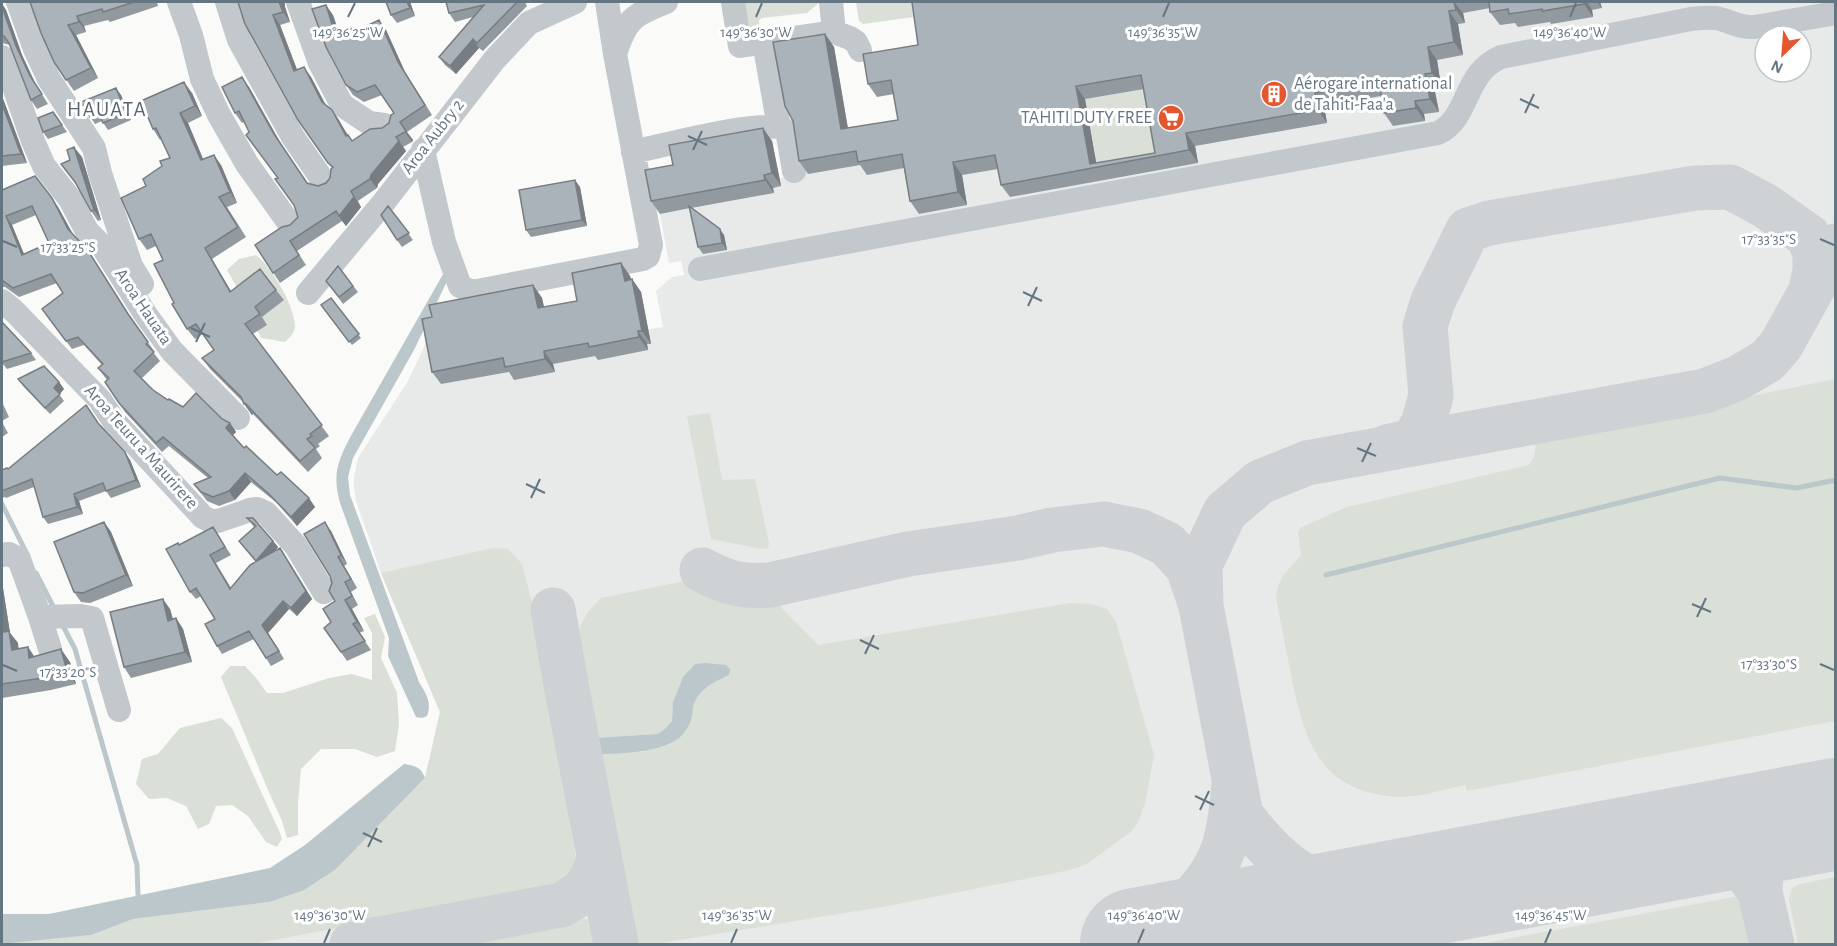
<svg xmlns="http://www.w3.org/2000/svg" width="1837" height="946" font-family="'Alegreya Sans',sans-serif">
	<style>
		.built { fill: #e8e9e9; fill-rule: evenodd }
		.green { fill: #dadfd7 }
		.water { fill: #bbc7cb }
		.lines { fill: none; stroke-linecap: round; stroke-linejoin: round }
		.stream { stroke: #bbc7cb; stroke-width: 5 }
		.taxiway { stroke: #ced2d4; stroke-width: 45 }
		.runway { stroke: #ced2d4; stroke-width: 112 }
		.minor { stroke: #c3c8cc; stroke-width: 24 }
		.wall { fill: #929a9f; fill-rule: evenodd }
		.shaded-wall { fill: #777d82 }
		.building { fill: #aab3b9; stroke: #777d82; stroke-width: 1.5; fill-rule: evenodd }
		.ticks { fill: none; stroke: #657683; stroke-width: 2 }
		.labels { text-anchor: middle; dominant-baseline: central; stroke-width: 6; stroke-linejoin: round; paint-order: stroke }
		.poi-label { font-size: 18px; fill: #657683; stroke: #fff; text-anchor: start }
		.street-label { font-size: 18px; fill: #657683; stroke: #fff }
		.quarter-label { font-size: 21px; letter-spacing: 1.5px; fill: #57646e; stroke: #fff }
		.ticks-label { font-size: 15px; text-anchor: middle; fill: #657683; stroke: #fff; stroke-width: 6; stroke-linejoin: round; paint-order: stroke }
	</style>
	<rect width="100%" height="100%" fill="#fafaf8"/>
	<path class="built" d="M919 2H1835V944H2L91 935 133 919 269 902 304 890 336 869 411 794 425 778 440 712 381 573 356 501 354 487V476L358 458 408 381 431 332 542 298 547 321 587 318 581 284 630 275 634 292 625 296 641 292 646 318 642 319 644 330 663 327 656 291 672 277 684 275 681 261 669 263 654 183 772 138 779 178 803 174 782 55 834 47 850 142 907 133 919 59ZM1765 36H1801V72H1765Z"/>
	<path class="green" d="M743 2H820L807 13 762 18 759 20 760 32 755 33C745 28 745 12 743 2Z
		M856 2H919L921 16 863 24 859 21Z
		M1154 87 1176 164 1088 179 1095 152 1085 99Z
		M256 255C272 268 294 304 295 326 295 333 290 337 285 342L261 338 243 298 227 270 239 259Z
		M1835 379V721L1467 791 1465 785C1441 790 1413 800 1388 796 1316 787 1304 736 1291 675 1286 649 1281 624 1276 598 1279 574 1287 573 1301 555L1298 532 1300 528 1347 507 1529 465 1534 457 1536 442 1540 440Z
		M710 413 722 480 755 479 769 543 768 548 762 549 711 539 687 416Z
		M493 548 508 549 522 564 535 614 576 860C575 872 571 878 563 885L253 944H2L91 935 133 919 269 902 336 869 425 778 440 712 381 573Z
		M690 580 728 595 778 604 818 645 1070 603 1092 604 1107 609 1116 622 1154 755 1145 803 1138 822 1132 831 1087 864 1070 870 893 905 655 944H636L596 754 642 752 693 707 698 694 706 687 728 675 705 663 695 664 683 677 673 702 672 721 666 728 658 734 593 738 577 651V638L581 625 589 611 601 598Z
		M375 614 385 637 381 658 397 693 399 724 395 751 377 757 355 749H321L301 769 298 804V835L287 838 282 821 268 790 221 677 230 666H245L257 679 267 693H283L329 678 352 674 372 680V633L364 618Z
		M221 718 232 728 280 833 282 839 277 847 266 842 248 816 232 805 216 806 209 824 198 829 186 806 167 798 149 799 136 784 142 759 158 754 180 728Z
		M1835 877V944H1798L1789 899 1792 888 1800 884Z
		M1750 894 1761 944H1480Z
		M585 919H589L591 922 595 944H451Z"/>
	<path class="water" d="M446 269 450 275 414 350 353 458 348 477 350 495 419 682C426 694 432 702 427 716L422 718 416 717 388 656 389 638 340 503C332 473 338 460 352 434Z
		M705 663 726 665 730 669 729 675C713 683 697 689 693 708 692 716 691 723 686 730 673 753 619 754 596 754L593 738 658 734 666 728 672 721 673 702 683 677 695 664Z
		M404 764C416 766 421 767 425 778L336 869 304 890 269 902 133 919 91 935 2 944V914H49L270 868 305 845Z"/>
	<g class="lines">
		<path class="stream" d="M2 504 27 554
			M36 573 55 610
			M1326 575 1720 478 1796 488 1836 480
			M62 624 75 649 137 865 138 895"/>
		<path class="taxiway" d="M1387 447 1413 441 1423 424 1431 396 1425 326 1433 301 1468 230 1489 223 1695 188 1730 187 1764 205 1808 236 1815 253V272L1810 293
			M702 570C727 583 741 587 770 585L908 554 1018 538 1052 530 1104 524 1139 531 1167 544 1188 567 1200 603
			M553 610 566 684 616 944
			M1699 840 1716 851 1738 861 1760 892
			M1374 900C1354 893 1331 889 1312 880 1282 865 1261 841 1241 815L1201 606 1200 565 1225 512 1260 482 1307 463 1705 391 1738 378 1767 361 1781 345 1836 246
			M352 944 561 905C587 891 590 886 599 859
			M1118 944C1132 939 1149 935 1161 927 1170 921 1178 912 1185 905 1225 867 1230 836 1234 784
			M1320 944 1374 900
			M1772 944 1760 892 1761 869 1773 846 1792 822"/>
		<path class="runway" d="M1136 944 1836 814"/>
		<path class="minor" d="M18 2 35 49 49 79 94 148 100 173 131 266 142 284
			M179 2 191 35 202 79 219 115 247 164 289 223
			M227 2 239 40 293 137 324 182
			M298 2 320 63 342 105 369 123 384 125
			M733 2 740 46 834 32 850 38 856 42 860 50
			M831 2 834 32
			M764 42 779 127
			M615 54C626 19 633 15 666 2
			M2 57 13 84 33 141 44 166 70 199 87 231 103 247 146 315 172 351 238 418
			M423 150 444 242 460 286 472 292 643 259 648 256 651 245 615 54 607 2
			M633 152C661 146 763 119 784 129L788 136 794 171
			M700 269 1438 133C1470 118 1463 73 1501 57L1691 19C1699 18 1708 17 1716 18 1731 21 1739 28 1755 27L1836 13
			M308 293 384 202 495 59 529 23 575 2
			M2 301 14 311 100 400 114 421 203 517 211 521H218L250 510 257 509 266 513 296 546 324 592
			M2 555 9 554 19 559 40 617 50 649
			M40 617 80 616 92 618 119 710"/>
	</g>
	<path class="wall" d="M30 2H157L158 6 110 22 108 20 84 26 86 32 76 35 98 78 74 91 54 62Z
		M238 2 285 7 290 22 280 25 297 70 311 77 326 105 332 110 352 141 382 128 389 123 394 113 382 95 364 102 353 95 346 85 333 15 341 38 386 30 405 72 432 115 407 132 413 140 412 142 403 147 406 151 378 184 377 188 358 201 361 207 346 226 342 221 297 251 306 265 280 283 255 245 290 225 298 217 294 205 249 132 244 122 242 123 235 113 249 87 281 144 307 183 318 186 326 183 330 178 332 168 298 120Z
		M386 2H410L415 16 397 23 391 15Z
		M445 2H525L527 6 483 51 479 48 456 74 445 65 439 57 473 17 455 22 449 13 447 4Z
		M912 2H1600L1602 8 1592 10 1593 17 1551 24 1550 22 1518 27 1515 23 1500 25 1490 12V8L1463 13 1465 23 1458 24 1463 55 1437 60 1441 86 1434 87 1439 112 1424 114 1425 121 1393 126 1384 113 1381 96 1324 106 1327 123 1195 146 1198 163 1010 197 1001 185 998 169 962 175 967 205 919 214 910 201 904 168 867 175 860 165 808 174 799 161 825 34 834 47 848 128 898 120 894 94 877 97 868 84 918 45ZM1144 89 1155 153 1096 163 1085 99Z
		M2 4 6 10 22 55 36 85 48 104 37 109 31 100 10 45 2 43Z
		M192 93 202 116 188 123 203 159 221 165 237 203 227 207 246 237 212 259 231 291 276 290 284 300 262 317 267 325 253 334 329 436 318 444 320 446 316 449 322 458 308 472 253 414 252 415 245 404 210 369 202 358 214 350 203 334 195 339 187 329 174 303 163 260 156 246 147 250 139 239 146 186 170 158 161 139 160 140 153 129Z
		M121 95 131 120 108 130 102 121 95 124 81 102Z
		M2 96 27 163 2 166Z
		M53 112 67 132 48 139 43 132Z
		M772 141 781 186 773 188 774 193 691 208 724 235 727 250 703 254 698 247 690 208 660 214 651 201 673 165Z
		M82 157 101 220 98 221 91 211 77 185 61 164 70 160Z
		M580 187 587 226 531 237 526 230Z
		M2 190 58 207 72 233 86 249H87L93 258 133 321 154 351 153 352 160 361 142 378 153 390 168 400 183 407 222 419 230 423 236 432 233 435 244 448 315 507 297 526 277 503 251 482 235 500 219 506 207 501 194 484 208 478 169 446 162 452 125 412 119 403 107 380 98 368 102 365 84 345 72 349 42 309 63 293 57 283 19 297 5 287H2ZM36 215 49 243 24 254 12 225Z
		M388 206 413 240 402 247 397 240Z
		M621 263 630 276 631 280 632 279 641 292 651 344H647L648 350 598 360 595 356 553 364 555 372 514 380 509 372 441 384 432 372V317L533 285 542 298 544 307 577 301Z
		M338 266 358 292 343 304 326 281Z
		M331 298 361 338 352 345 321 305Z
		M2 322 31 353 36 360 7 369 2 363Z
		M18 379 59 382 64 389 59 394 64 401 50 414 23 386Z
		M2 402 9 417 2 421Z
		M2 422 8 433 2 437Z
		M99 424 130 460 141 487 111 498 106 491 79 501 83 514 48 524 43 517 34 487 6 498 5 497 2 498V470L8 469Z
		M247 518 273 541 278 547 274 552 280 548 312 599 297 616 289 609 268 633 284 659 271 666 254 639 222 654 217 646 215 619 201 596 196 599 190 592 179 545 218 535 231 555 216 563 231 588 256 562 239 541 254 527Z
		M104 522 111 532 133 586 90 603 81 602 74 592Z
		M331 531 347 564 344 566 357 588 351 592 358 605 352 609 364 631 359 633 371 650 347 661 324 628 331 622 335 601 332 583Z
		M2 582 10 633 18 643V649L28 647 34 656 70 662 76 684 51 690 2 698Z
		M170 609 173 619 176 618 183 629 192 662 131 678 124 667Z"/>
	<path class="shaded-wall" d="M279 2H285V7L290 22 283 12Z
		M407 2H410L415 16 410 8Z
		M1454 2 1463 13 1465 23 1456 10Z
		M1584 2H1587L1592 10 1593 17 1584 4Z
		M1597 2H1600L1602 8Z
		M2 4 6 10 22 55 36 85 48 104 30 76 16 46 2 7Z
		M326 5 333 15 344 50 337 40Z
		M1449 11 1458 24 1463 55 1454 42Z
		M273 15 280 25 301 80 294 71Z
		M77 16 84 26 86 32 79 22Z
		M379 20 386 30 405 72 432 115 398 62Z
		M68 25 76 35 98 78 91 68Z
		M825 34 834 47 850 142 841 129Z
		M473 39 479 48 456 74 450 66Z
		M1428 47 1437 60 1441 86 1432 73Z
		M304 67 311 77 329 112 322 102Z
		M1425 74 1434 87 1439 112 1430 99Z
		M242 77 249 87 281 144 274 134Z
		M184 82 192 93 202 116 195 106Z
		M1076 86 1085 99 1097 167 1090 164Z
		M116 88 121 95 131 120 126 113Z
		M1315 93 1324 106 1327 123 1318 110Z
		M2 96 27 163 21 154 2 104Z
		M1415 101 1424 114 1425 121 1416 108Z
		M332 110 339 120 353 146 346 136Z
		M180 113 188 123 208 171 201 160Z
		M763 128 772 141 781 186 772 173Z
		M406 131 413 140 412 142 405 132Z
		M1186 133 1195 146 1198 163 1189 150Z
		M399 141 406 151 378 184 377 188 370 179 371 175Z
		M74 147 82 157 101 220 94 210Z
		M214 155 221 165 237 203 230 192Z
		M953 162 962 175 967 205 958 192Z
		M764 175 773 188 774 193 765 180Z
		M575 180 580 187 587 226 582 220Z
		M351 191 361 207 346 226 339 216Z
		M52 198 58 207 75 238 68 229Z
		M6 216 12 225 28 264 22 255Z
		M720 229 724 235 727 250 722 243Z
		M205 248 212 259 237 302 230 292Z
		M621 263 630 276 634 294 625 281Z
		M632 279 641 292 651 344 642 331Z
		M533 285 542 298 547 321 538 308Z
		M638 331 647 344 648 350 639 337Z
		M544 351 553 364 555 372 545 359Z
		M59 382 64 389 59 395 54 388Z
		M245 403 253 414 252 415 244 404Z
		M230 423 236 432 232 436 226 428Z
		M125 452 130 460 141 487 136 480Z
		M245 473 251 482 235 500 229 491Z
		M74 494 79 501 83 514 77 507Z
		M309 498 315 507 297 526 291 517Z
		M104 522 111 532 133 586 126 575Z
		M325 522 331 531 347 564 341 555Z
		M273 541 278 547 260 567 256 561Z
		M280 548 312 599 297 616 291 608Z
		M338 557 344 566 357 588 351 579Z
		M2 582 10 633 18 643 20 662 12 650 4 632 2 620Z
		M163 599 170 609 176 631 168 621Z
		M345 600 352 609 364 631 357 622Z
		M283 601 289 609 268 633 284 659 262 625Z
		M176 618 183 629 192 662 185 652Z
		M28 647 36 660 29 658Z
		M61 649 70 662 76 684 67 671Z"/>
	<path class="building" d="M30 2H134L103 12 102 9 77 16 79 22 68 25 91 68 66 80 54 62 41 33Z
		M238 2H279L283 12 273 15 294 71 304 67 322 102 332 110 346 136 348 135 352 141 370 129 382 128 389 123 391 115 394 113 375 85 357 92 346 85 326 47 312 9 326 5 337 40 379 20 398 62 425 105 400 122 406 131 405 132 396 137 399 141 371 175 370 179 351 191 354 197 339 216 336 211 290 241 299 255 273 273 255 245 282 227 290 225 298 217 294 205 275 179 278 178 246 135 249 132 239 111 235 113 222 87 242 77 274 134 307 183 318 186 326 183 330 178 331 169 333 167 328 163 298 120 245 24Z
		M386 2H407L410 8 391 15Z
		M446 2H517L477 43 473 39 450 66 439 57 484 5 449 13Z
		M912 2H1454L1456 10 1449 11 1454 42 1428 47 1432 73 1425 74 1430 99 1415 101 1416 108 1384 113 1379 82 1315 93 1318 110 1186 133 1189 150 1001 185 995 155 953 162 958 192 910 201 902 154 858 162 856 151 799 161 793 121 785 106 773 42 825 34 841 129 898 120 891 80 868 84 863 54 918 45ZM1141 75 1155 153 1090 164 1076 86Z
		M1489 2H1584V4L1542 11V9L1509 14 1508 9 1490 12Z
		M2 7 16 46 30 76 42 94 31 100 9 43 4 36H2Z
		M184 82 195 106 180 113 201 160 214 155 230 192 219 197 238 227 205 248 230 292 260 269 276 290 255 307 260 314 245 324 322 425 310 434 312 436 307 439 315 448 300 461 245 403 244 404 241 397 202 358 214 350 196 324 187 329 172 304 174 303 154 264 163 260 151 234 139 239 121 198 146 186 143 179 162 166 160 161 170 158 156 128 153 129 141 101Z
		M116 88 126 113 103 123 99 114 90 117 81 102Z
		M2 104 21 154 2 156Z
		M53 112 62 125 43 132 38 118Z
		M763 128 772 173 764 175 765 180 651 201 645 170 673 165 669 145Z
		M74 147 94 210 91 211 75 182 61 164 70 160 67 150Z
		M35 176 52 198 68 229 82 244 85 250 87 249 128 314 148 342 146 344 154 352 134 371 153 390 168 400 169 399 183 407 196 393 222 419 230 423 226 428 244 448 246 446 277 475 281 472 309 498 291 517 270 495 245 473 229 491 213 497 201 492 194 484 211 477 163 437 156 443 119 403 105 382 109 378 98 368 103 364 78 337 66 341 42 309 63 293 51 274 13 288 2 280V190ZM32 206 49 243 22 255 6 216Z
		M575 180 582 220 526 230 519 190Z
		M388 206 409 233 397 240 381 215Z
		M689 206 720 229 722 243 698 247Z
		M621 263 625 281 632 279 642 331H638L639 337 589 347 588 343 544 351 545 359 505 367 503 358 432 372 422 319 432 317 429 305 533 285 538 308 577 301 572 273Z
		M338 266 353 286 339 297 326 281Z
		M331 298 359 334 349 342 321 305Z
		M2 322 31 353 2 362Z
		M44 366 59 382 54 388 60 394 45 408 18 379Z
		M86 405 98 423 125 452 136 480 106 491 103 483 74 494 77 507 43 517 32 479 2 491V470L7 468 8 469Z
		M247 518H253L273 541 256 561 239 541 256 526Z
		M104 522 126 575 83 593 74 592 54 542Z
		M325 522 341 555 338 557 351 579 345 582 352 596 345 600 357 622 353 624 365 641 341 652 324 628 331 622 323 609 335 601 329 591 332 583 330 576 304 534Z
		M213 527 225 547 210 555 230 589 250 565 280 548 306 591 291 608 283 601 262 625 279 651 266 658 249 631 217 646 205 624 215 619 196 588 190 592 166 549 178 543 179 545Z
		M163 599 168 621 176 618 185 652 124 667 110 612Z
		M2 620 4 632 9 631 12 650 28 647 29 658 61 649 67 671 43 678 2 684Z"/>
	<path class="ticks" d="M348 17 355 3M756 17 762 3M1163 17 1169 3M1570 17 1576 3M1520 99 1539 108M1525 113 1534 94M688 136 707 145M693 150 702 131M1820 239 1834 245M3 241 17 247M1023 292 1042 301M1028 306 1037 287M191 328 210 337M196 342 205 323M1357 448 1376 456M1362 462 1371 443M526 484 545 493M531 498 540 479M1692 604 1711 612M1697 617 1706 598M860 640 879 649M865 654 874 635M1820 664 1834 670M3 665 17 671M1195 796 1214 805M1200 810 1209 791M363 833 382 842M368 847 377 828M324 943 330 929M731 943 737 929M1138 943 1144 929M1545 943 1551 929"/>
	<defs>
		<symbol id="building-disc" viewBox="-11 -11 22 22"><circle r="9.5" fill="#e4572e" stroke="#fff"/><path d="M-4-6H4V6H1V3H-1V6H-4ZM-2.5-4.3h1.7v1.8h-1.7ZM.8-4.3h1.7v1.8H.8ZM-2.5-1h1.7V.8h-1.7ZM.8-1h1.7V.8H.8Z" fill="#fff"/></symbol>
		<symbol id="supermarket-disc" viewBox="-11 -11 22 22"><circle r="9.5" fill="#e4572e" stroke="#fff"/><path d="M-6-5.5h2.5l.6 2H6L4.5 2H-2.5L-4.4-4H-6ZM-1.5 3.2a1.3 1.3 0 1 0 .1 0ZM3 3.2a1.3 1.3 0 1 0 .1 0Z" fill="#fff"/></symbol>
	</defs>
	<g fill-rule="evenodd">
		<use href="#building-disc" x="1259" y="79" width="30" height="30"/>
		<use href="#supermarket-disc" x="1156" y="103" width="30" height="30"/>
	</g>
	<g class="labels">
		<g class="poi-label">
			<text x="1294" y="84">Aérogare international<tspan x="1294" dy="21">de Tahiti-Faa'a</tspan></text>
			<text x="1152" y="118" text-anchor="end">TAHITI DUTY FREE</text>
		</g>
		<g class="street-label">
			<text transform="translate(433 137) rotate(-52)">Aroa Aubry 2</text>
			<text transform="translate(143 307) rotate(56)">Aroa Hauata</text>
			<text transform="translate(141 447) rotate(48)">Aroa Teuru a Maurirere</text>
		</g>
		<g class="quarter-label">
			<text x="107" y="109">HAUATA</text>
		</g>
	</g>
	<g class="ticks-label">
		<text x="348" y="37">149°36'25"W</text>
		<text x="756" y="37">149°36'30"W</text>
		<text x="1163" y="37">149°36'35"W</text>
		<text x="1570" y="37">149°36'40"W</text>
		<text x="1769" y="244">17°33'35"S</text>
		<text x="68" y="252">17°33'25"S</text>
		<text x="1769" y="669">17°33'30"S</text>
		<text x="68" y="677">17°33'20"S</text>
		<text x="330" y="920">149°36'30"W</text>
		<text x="737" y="920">149°36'35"W</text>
		<text x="1144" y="920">149°36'40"W</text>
		<text x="1551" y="920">149°36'45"W</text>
	</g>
	<rect width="1837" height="946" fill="none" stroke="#657683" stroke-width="6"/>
	<g transform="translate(1783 54) rotate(205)"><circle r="28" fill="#ffffff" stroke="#c1c8cd" stroke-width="1.5"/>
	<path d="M0-4.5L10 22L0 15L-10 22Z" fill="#e4572e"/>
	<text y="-9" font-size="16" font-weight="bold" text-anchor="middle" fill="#657683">N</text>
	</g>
</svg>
